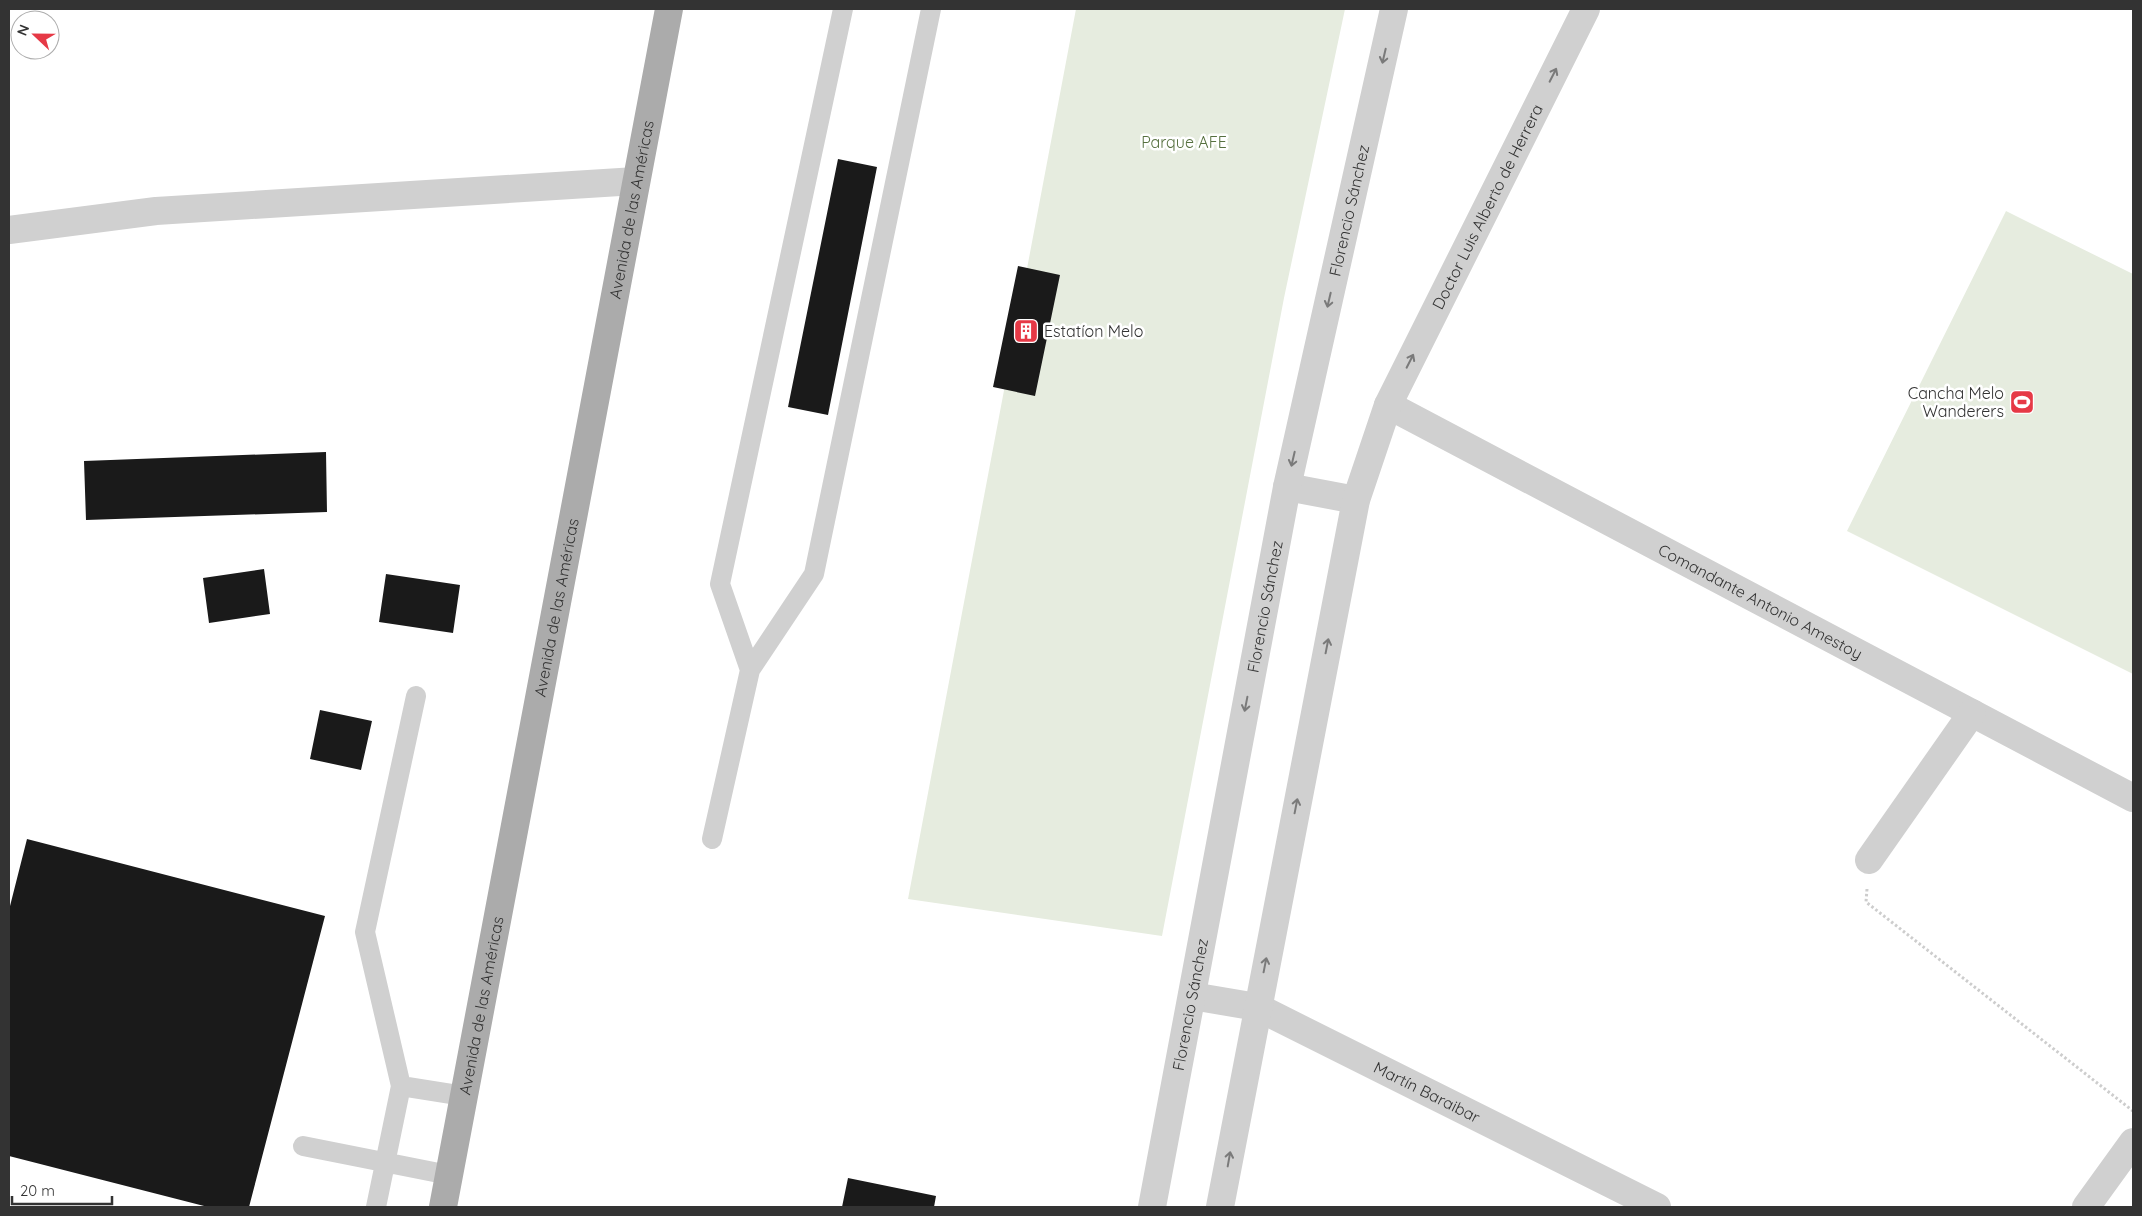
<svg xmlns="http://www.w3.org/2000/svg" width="2142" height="1216" font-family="Quicksand,sans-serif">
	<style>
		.green { fill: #e6ecdf }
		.building { fill: #1a1a1a }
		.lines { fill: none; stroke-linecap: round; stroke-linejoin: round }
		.path { stroke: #cdcdcd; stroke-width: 3; stroke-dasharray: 2.5 2.5; stroke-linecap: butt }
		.service { stroke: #d0d0d0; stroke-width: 20 }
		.minor { stroke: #d0d0d0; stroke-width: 28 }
		.tertiary { stroke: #d0d0d0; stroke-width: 28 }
		.primary { stroke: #ababab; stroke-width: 28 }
		.oneway { stroke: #7a7a7a }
		.labels { text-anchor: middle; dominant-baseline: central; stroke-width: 5; stroke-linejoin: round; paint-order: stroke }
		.park-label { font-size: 16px; fill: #56703f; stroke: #fff }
		.street-label { font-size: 16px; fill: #333; stroke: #fff }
		.poi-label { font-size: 16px; fill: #333; stroke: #fff; text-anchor: start }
	</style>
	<rect width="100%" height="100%" fill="#fff"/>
	<path class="green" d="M1076 9H1345L1284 298 1162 936 908 899Z
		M2006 211 2133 274V674L1847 531Z"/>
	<path class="building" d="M838 159 877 167 828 415 788 407Z
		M1018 266 1060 275 1035 396 993 387Z
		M326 452 327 512 86 520 84 461Z
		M264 569 270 614 209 623 203 578Z
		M386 574 460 585 453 633 379 622Z
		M320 710 372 721 361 770 310 759Z
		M27 839 325 916 249 1207H208L9 1156V910Z
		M848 1178 936 1196 934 1207H842Z"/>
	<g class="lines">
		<path class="path" d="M1867 889 1866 902 2133 1111"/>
		<path class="service" d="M750 670 720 584 843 9
			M712 839 750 670 814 574 931 9
			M401 1086 464 1096
			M303 1146 449 1175
			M376 1207 401 1086 365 932 416 696"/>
		<g class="minor">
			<path d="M9 230 156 211 636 181"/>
			<path id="s1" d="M1388 405 2133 798"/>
			<path d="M1287 487 1356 500"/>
			<path d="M1869 860 1972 713"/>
			<path id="s2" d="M1192 996 1257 1007 1657 1207"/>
			<path d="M2086 1207 2133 1142"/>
		</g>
		<g class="tertiary">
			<path id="s3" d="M1152 1207 1287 487 1394 9"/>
			<path id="s4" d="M1220 1207 1356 500 1388 405 1586 9"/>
		</g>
		<path class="primary" id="s5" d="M443 1207 669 9"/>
	</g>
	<defs><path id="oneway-shaft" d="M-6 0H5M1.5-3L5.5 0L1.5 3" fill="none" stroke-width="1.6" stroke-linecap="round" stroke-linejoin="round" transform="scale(1.25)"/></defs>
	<g class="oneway">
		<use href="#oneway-shaft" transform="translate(1384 56) rotate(103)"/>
		<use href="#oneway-shaft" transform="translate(1553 75) rotate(-63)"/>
		<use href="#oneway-shaft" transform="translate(1329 300) rotate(103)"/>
		<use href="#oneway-shaft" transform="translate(1410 361) rotate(-63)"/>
		<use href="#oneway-shaft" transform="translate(1293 459) rotate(103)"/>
		<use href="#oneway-shaft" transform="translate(1327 646) rotate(-79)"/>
		<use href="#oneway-shaft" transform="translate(1246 704) rotate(101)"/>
		<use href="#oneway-shaft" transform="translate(1296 806) rotate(-79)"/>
		<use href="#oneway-shaft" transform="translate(1265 965) rotate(-79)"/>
		<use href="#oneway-shaft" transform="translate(1229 1159) rotate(-80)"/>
	</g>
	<defs>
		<symbol id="building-square" viewBox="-11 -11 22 22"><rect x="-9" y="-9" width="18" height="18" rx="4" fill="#e63946" stroke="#fff"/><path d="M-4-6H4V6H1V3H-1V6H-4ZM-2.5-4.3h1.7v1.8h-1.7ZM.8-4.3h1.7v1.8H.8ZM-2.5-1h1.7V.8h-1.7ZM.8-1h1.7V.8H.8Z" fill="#fff"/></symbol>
		<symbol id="stadium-square" viewBox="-11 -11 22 22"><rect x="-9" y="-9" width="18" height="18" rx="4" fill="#e63946" stroke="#fff"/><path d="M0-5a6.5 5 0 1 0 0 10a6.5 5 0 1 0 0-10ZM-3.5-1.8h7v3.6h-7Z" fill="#fff"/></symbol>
	</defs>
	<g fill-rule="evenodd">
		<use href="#building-square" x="1012" y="317" width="28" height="28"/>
		<use href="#stadium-square" x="2008" y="388" width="28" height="28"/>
	</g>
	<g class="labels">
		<g class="park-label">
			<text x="1184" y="142">Parque AFE</text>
		</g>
		<g class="street-label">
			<text stroke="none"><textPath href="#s4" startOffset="1042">Doctor Luis Alberto de Herrera</textPath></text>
			<text stroke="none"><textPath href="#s5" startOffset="1015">Avenida de las Américas</textPath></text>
			<text stroke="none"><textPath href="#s3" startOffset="1016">Florencio Sánchez</textPath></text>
			<text stroke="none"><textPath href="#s1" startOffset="421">Comandante Antonio Amestoy</textPath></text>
			<text stroke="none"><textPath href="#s3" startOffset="611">Florencio Sánchez</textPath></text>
			<text stroke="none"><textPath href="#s5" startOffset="610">Avenida de las Américas</textPath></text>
			<text stroke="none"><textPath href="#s3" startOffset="206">Florencio Sánchez</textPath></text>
			<text stroke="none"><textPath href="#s5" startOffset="205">Avenida de las Américas</textPath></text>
			<text stroke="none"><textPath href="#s2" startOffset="256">Martín Baraibar</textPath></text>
		</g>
		<g class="poi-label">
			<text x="1044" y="331">Estatíon Melo</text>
			<text x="2004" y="393" text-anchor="end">Cancha Melo<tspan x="2004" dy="18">Wanderers</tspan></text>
		</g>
	</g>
	<rect width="2142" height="1216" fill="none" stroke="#333333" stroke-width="20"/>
	<g transform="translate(35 35) rotate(292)"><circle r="24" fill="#ffffff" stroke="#adadad"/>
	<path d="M0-4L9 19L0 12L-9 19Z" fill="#e63946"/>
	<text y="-8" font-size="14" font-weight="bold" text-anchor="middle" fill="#333333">N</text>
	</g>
	<path d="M12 1196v8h100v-8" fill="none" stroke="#333333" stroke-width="2.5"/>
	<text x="20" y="1196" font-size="15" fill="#333333" stroke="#ffffff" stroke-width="4" paint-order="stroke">20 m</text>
</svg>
